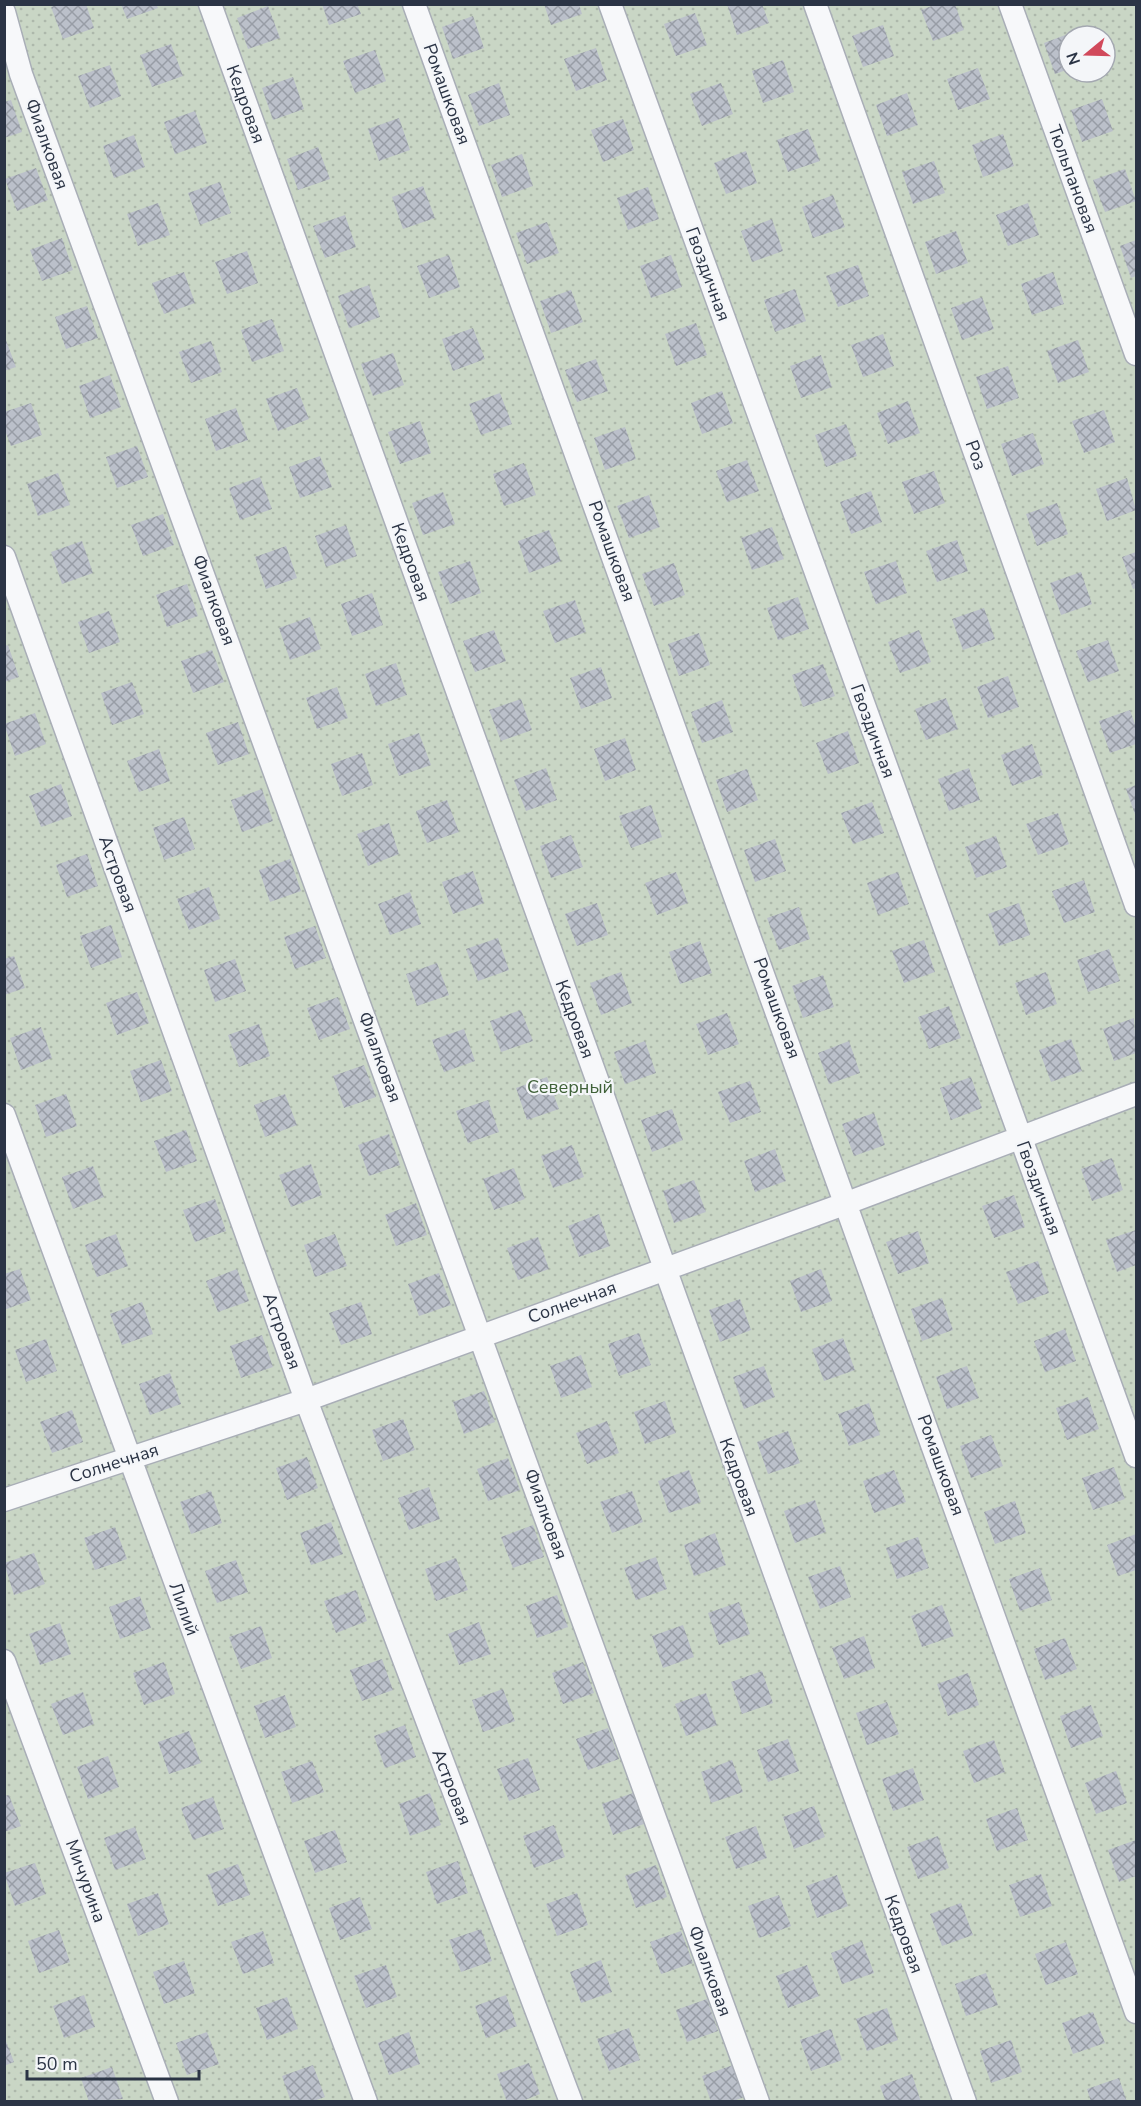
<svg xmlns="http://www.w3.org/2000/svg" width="1141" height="2106" font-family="'Nunito Sans',sans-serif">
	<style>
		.grass { fill: url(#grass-dots); fill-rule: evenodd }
		.building { fill: url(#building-cross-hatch) }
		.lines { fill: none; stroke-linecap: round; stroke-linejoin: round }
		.street-casing { stroke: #a9aeb7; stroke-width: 25 }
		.street { stroke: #f7f8fa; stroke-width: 22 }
		.labels { text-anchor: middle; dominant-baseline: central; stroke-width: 4.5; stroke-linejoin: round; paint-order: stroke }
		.street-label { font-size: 18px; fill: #2b3445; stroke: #f4f6f9 }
		.park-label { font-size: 18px; fill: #3f6138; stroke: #f4f6f9 }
	</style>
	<defs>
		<pattern id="grass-dots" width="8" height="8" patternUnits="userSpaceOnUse" patternTransform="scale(1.5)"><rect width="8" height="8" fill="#c9d6c5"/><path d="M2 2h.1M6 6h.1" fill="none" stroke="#adb8ab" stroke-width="1.8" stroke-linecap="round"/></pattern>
		<pattern id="building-cross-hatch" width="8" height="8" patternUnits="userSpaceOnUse" patternTransform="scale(1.5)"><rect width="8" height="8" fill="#bbc0ca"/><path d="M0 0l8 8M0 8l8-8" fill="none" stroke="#989da6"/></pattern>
	</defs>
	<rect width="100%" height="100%" fill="#e4e7ec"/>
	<path class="grass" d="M5 5H1136V2101H5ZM1069 36H1105V72H1069Z"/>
	<path class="building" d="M59 4H86L94 28 63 39 51 7Z
		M121 4H156L158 8 127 19Z
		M322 4H357L361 14 329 25Z
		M544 4H579L582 14 551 25Z
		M727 4H762L769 23 737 35Z
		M937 4H955L964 30 933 41 921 10Z
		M268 6 280 38 248 49 237 18Z
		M695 13 707 45 676 56 664 24Z
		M473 16 484 48 453 59 442 27Z
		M883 25 894 56 863 67 852 36Z
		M1076 31 1077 36H1069V69L1055 74 1044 43Z
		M171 44 183 76 152 87 140 55Z
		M596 48 607 80 576 91 564 59Z
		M375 50 386 81 355 93 343 61Z
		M783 60 794 92 763 103 752 71Z
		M110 65 121 96 90 108 78 76Z
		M978 68 990 99 958 110 947 79Z
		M293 77 304 109 273 120 262 88Z
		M499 83 510 115 479 126 468 95Z
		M721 83 733 114 702 126 690 94Z
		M907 93 918 125 887 136 876 105Z
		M1102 99 1113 131 1082 142 1071 110Z
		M11 100 22 132 4 138V102Z
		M195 111 207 143 175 154 164 122Z
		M399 118 410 150 379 161 368 129Z
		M623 119 634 150 603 162 591 130Z
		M808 129 820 161 788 172 777 140Z
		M1003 134 1014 166 983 177 972 145Z
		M134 135 145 167 114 178 103 146Z
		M318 147 330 179 298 190 287 159Z
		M746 151 757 183 726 194 714 163Z
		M522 154 533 186 502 197 491 165Z
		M934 161 945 193 913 204 902 172Z
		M36 168 48 200 17 211 5 179Z
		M1125 169 1136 201 1105 212 1093 180Z
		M220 182 231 213 200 225 188 193Z
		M423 186 435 218 403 229 392 197Z
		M648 187 659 219 628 230 617 198Z
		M833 195 845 227 813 238 802 207Z
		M158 203 170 235 138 246 127 214Z
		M1028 203 1039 235 1008 246 996 215Z
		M345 215 356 247 325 258 313 226Z
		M772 219 783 251 752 262 741 231Z
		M547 222 559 253 527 264 516 233Z
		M956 231 968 263 936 274 925 242Z
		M62 238 73 270 42 281 30 250Z
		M1136 240V276L1131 278 1120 246Z
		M247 251 258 283 227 294 215 262Z
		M449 255 460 287 429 298 417 266Z
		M671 255 682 287 651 298 640 266Z
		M858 265 869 296 838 307 826 276Z
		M184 272 195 303 164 314 152 283Z
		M1053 272 1064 304 1032 315 1021 284Z
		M369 285 380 317 349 328 338 296Z
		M795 289 806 321 775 332 764 300Z
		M571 290 583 322 551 333 540 301Z
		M982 297 994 329 962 340 951 308Z
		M87 306 98 338 66 349 55 317Z
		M272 319 284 351 252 362 241 330Z
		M696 323 707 355 676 366 665 334Z
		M473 328 485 359 453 371 442 339Z
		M883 334 894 366 863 377 851 345Z
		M4 335 16 367 4 371Z
		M1078 340 1089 372 1058 383 1047 351Z
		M211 341 222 372 191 383 179 352Z
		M393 353 404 385 373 396 361 364Z
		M821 355 832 387 801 398 790 366Z
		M596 359 608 391 577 402 565 370Z
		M1008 366 1019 398 987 409 976 377Z
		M110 375 121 407 90 418 79 386Z
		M297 388 309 419 278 431 266 399Z
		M722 391 733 423 702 434 691 403Z
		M500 393 512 424 481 435 469 404Z
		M908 401 920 433 888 444 877 413Z
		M31 403 42 435 11 446 4 428V412Z
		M236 408 248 440 216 451 205 419Z
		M1104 410 1115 442 1084 453 1072 421Z
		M420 421 431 453 400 464 388 432Z
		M846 424 857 456 826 467 815 435Z
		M625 427 636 459 605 470 594 438Z
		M1033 433 1044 464 1012 476 1001 444Z
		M137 446 148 477 117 488 106 457Z
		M320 456 332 487 300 498 289 467Z
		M747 460 759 491 727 502 716 471Z
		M524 463 536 495 504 506 493 474Z
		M934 471 945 503 914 514 902 482Z
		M58 473 70 505 38 516 27 484Z
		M260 477 272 509 240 520 229 488Z
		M1127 478 1136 510 1107 521 1096 489Z
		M871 491 882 522 851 534 840 502Z
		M443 492 455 524 423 535 412 503Z
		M649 495 660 527 629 538 617 506Z
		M1057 503 1068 534 1037 546 1026 514Z
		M163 514 174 545 143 556 131 525Z
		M346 525 357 556 326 567 315 536Z
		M772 527 784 559 752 570 741 538Z
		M549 530 561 561 529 573 518 541Z
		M957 540 968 571 937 582 926 551Z
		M82 541 93 573 62 584 51 552Z
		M286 546 297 578 266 589 255 557Z
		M1136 552V588L1133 589 1122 557Z
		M470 561 481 593 450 604 438 572Z
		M896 561 907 593 876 604 864 572Z
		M674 563 685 595 654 606 642 574Z
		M1081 572 1092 604 1061 615 1050 583Z
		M187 584 198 616 167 627 156 595Z
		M372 593 383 625 352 636 341 604Z
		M798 597 809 629 778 640 767 608Z
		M575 600 586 632 555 643 543 611Z
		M984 608 995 639 963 650 952 619Z
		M109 611 120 642 89 653 78 622Z
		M310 617 321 649 290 660 279 628Z
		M494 630 506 661 475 672 463 641Z
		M919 630 931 662 900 673 888 642Z
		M699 633 710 665 679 676 668 644Z
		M1108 640 1119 671 1088 682 1076 651Z
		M8 645 19 677 4 682V646Z
		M212 650 224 682 193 693 181 661Z
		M396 663 407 695 376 706 365 674Z
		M823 664 835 696 803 707 792 675Z
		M601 667 612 698 581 709 570 678Z
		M1008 676 1019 707 988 718 977 687Z
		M132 682 144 714 112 725 101 693Z
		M337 687 348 718 317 729 306 698Z
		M946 698 958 729 926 740 915 709Z
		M521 699 532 730 501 741 489 710Z
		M722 700 733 732 702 743 691 712Z
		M1130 710 1136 727V744L1110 753 1099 721Z
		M35 713 46 744 15 756 4 724Z
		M238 722 249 754 218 765 206 733Z
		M848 731 859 763 828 774 816 743Z
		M419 733 431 765 399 776 388 744Z
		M625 738 636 770 605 781 594 749Z
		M1032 744 1043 775 1012 786 1001 755Z
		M159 749 170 781 139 792 127 761Z
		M362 753 373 785 342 796 331 764Z
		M546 768 557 800 526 811 514 780Z
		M969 768 980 800 949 811 938 779Z
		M747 769 758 800 727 812 716 780Z
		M61 784 72 816 41 827 29 796Z
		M1136 785V817L1126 789Z
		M262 789 273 821 242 832 231 800Z
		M447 800 459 832 427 843 416 811Z
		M872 802 884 833 853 844 841 813Z
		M651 805 662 837 631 848 619 816Z
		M1058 813 1069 844 1038 855 1026 824Z
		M184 817 195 849 164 860 153 828Z
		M389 823 399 854 368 866 357 834Z
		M571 835 583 867 551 878 540 846Z
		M996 836 1007 867 976 878 965 847Z
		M775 839 786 871 755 882 744 850Z
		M87 854 98 886 67 897 56 865Z
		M290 859 301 891 270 902 259 870Z
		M473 871 484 903 453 914 442 882Z
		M676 872 688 903 657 915 645 883Z
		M898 872 909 904 878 915 867 883Z
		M1084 880 1095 912 1064 923 1052 891Z
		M209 887 220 919 189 930 177 899Z
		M410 892 421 924 390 935 378 904Z
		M597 903 608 935 577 946 565 914Z
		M1019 903 1030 935 999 946 988 914Z
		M799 907 810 939 779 950 767 918Z
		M111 925 122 957 91 968 80 936Z
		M315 926 326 958 295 969 284 937Z
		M498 938 509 970 478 981 466 949Z
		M924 940 935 972 904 983 892 951Z
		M700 941 712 973 680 984 669 952Z
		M1109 949 1120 981 1088 992 1077 960Z
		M14 956 25 988 4 995V959Z
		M235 959 246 991 215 1002 204 970Z
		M437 963 449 995 417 1006 406 974Z
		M621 972 632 1003 601 1015 590 983Z
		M1046 972 1057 1004 1026 1015 1015 983Z
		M823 975 834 1007 803 1018 792 986Z
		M137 992 149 1023 117 1035 106 1003Z
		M338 997 350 1029 319 1040 307 1008Z
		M949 1006 961 1038 929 1049 918 1017Z
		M521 1010 533 1041 501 1052 490 1021Z
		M727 1013 739 1044 708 1055 696 1024Z
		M1134 1018 1136 1053 1114 1061 1103 1029Z
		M259 1024 270 1056 239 1067 228 1035Z
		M41 1027 52 1058 21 1070 10 1038Z
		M464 1029 475 1061 444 1072 432 1040Z
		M1071 1039 1082 1071 1051 1082 1039 1050Z
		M645 1041 656 1073 625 1084 614 1052Z
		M849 1041 860 1073 829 1084 818 1053Z
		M161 1060 172 1091 141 1102 130 1071Z
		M364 1065 376 1097 344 1108 333 1076Z
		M547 1077 559 1109 527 1120 516 1088Z
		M971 1077 982 1108 951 1120 940 1088Z
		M750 1081 761 1112 730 1123 718 1092Z
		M66 1094 77 1126 46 1137 35 1105Z
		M285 1094 297 1125 265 1137 254 1105Z
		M488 1100 499 1132 468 1143 456 1111Z
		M672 1109 683 1140 652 1152 641 1120Z
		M874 1113 885 1145 854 1156 842 1124Z
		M186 1130 197 1161 166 1172 154 1141Z
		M389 1134 400 1165 369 1176 358 1145Z
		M572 1145 584 1177 553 1188 541 1156Z
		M775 1149 786 1181 755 1192 744 1161Z
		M1112 1158 1123 1190 1092 1201 1081 1169Z
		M311 1164 322 1195 291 1207 279 1175Z
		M93 1166 104 1197 73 1209 62 1177Z
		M514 1168 525 1199 494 1210 483 1179Z
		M694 1180 706 1212 674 1223 663 1191Z
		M1014 1195 1025 1227 994 1238 982 1206Z
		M215 1199 226 1231 195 1242 183 1210Z
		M416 1203 427 1235 396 1246 385 1215Z
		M599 1214 610 1246 579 1257 568 1226Z
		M1136 1230V1265L1117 1272 1106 1240Z
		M918 1231 929 1263 898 1274 886 1242Z
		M116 1234 128 1266 97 1277 85 1245Z
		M335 1234 347 1266 315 1277 304 1245Z
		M538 1237 549 1269 518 1280 507 1248Z
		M1038 1261 1049 1293 1018 1304 1006 1272Z
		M20 1269 31 1300 4 1310V1274Z
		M237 1269 249 1301 218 1312 206 1281Z
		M821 1269 832 1301 801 1312 790 1281Z
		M439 1273 451 1305 419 1316 408 1284Z
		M942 1298 953 1330 922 1341 911 1309Z
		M740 1299 751 1330 720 1342 709 1310Z
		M142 1302 153 1334 122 1345 110 1314Z
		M361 1302 372 1334 341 1345 329 1313Z
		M1065 1329 1076 1361 1045 1372 1034 1341Z
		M639 1333 651 1365 619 1376 608 1344Z
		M262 1335 273 1367 241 1378 230 1346Z
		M843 1338 855 1370 824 1381 812 1349Z
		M46 1339 57 1371 26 1382 15 1350Z
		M581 1355 592 1387 561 1398 550 1366Z
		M764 1366 775 1397 744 1409 733 1377Z
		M967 1366 979 1398 947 1409 936 1377Z
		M170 1373 181 1404 150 1415 139 1384Z
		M484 1391 495 1422 464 1434 453 1402Z
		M1088 1397 1099 1429 1067 1440 1056 1408Z
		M665 1401 676 1433 645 1444 634 1412Z
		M869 1403 880 1435 849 1446 838 1414Z
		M72 1410 83 1442 52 1453 40 1422Z
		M403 1419 415 1450 383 1461 372 1430Z
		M607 1421 619 1453 587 1464 576 1433Z
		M788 1431 800 1463 768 1474 757 1442Z
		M991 1435 1003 1466 971 1478 960 1446Z
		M307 1457 318 1488 287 1500 276 1468Z
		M508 1458 520 1490 488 1501 477 1469Z
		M1114 1467 1125 1499 1093 1510 1082 1478Z
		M689 1470 701 1502 669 1513 658 1481Z
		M894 1470 906 1502 874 1513 863 1481Z
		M429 1487 440 1519 409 1530 398 1498Z
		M211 1491 222 1523 191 1534 180 1502Z
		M632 1491 643 1522 612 1533 600 1502Z
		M815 1500 826 1532 795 1543 784 1511Z
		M1015 1501 1026 1533 995 1544 984 1512Z
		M331 1522 343 1554 311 1565 300 1533Z
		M533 1525 544 1557 513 1568 501 1537Z
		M115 1527 127 1559 95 1570 84 1538Z
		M715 1533 726 1565 694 1576 684 1545Z
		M1136 1534V1570L1118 1576 1107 1545Z
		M918 1537 929 1568 897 1579 886 1548Z
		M34 1553 45 1584 14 1595 4 1563Z
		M656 1557 667 1589 636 1600 624 1568Z
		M456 1558 468 1590 436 1601 425 1569Z
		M236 1560 248 1592 217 1603 205 1571Z
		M840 1566 851 1597 820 1609 808 1577Z
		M1040 1568 1052 1600 1020 1611 1009 1579Z
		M356 1590 367 1621 336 1633 324 1601Z
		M557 1595 568 1627 537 1638 526 1606Z
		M140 1596 151 1628 120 1639 109 1607Z
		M739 1602 750 1634 719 1645 708 1613Z
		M942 1605 954 1636 922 1647 911 1616Z
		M479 1622 491 1654 459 1665 448 1634Z
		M60 1623 71 1654 40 1665 29 1634Z
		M683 1625 694 1657 663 1668 652 1636Z
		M261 1626 272 1658 241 1669 229 1637Z
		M864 1636 875 1668 844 1679 832 1648Z
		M1065 1638 1077 1669 1045 1680 1034 1649Z
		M382 1659 393 1690 362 1701 350 1670Z
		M164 1662 175 1694 144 1705 133 1673Z
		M583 1662 594 1693 563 1704 552 1673Z
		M762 1671 773 1703 742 1714 731 1682Z
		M968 1673 979 1705 948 1716 937 1684Z
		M503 1689 515 1721 483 1732 472 1700Z
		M83 1692 94 1724 63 1735 51 1704Z
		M706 1693 717 1725 686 1736 675 1704Z
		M285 1695 296 1727 265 1738 254 1706Z
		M887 1702 899 1734 867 1745 856 1713Z
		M1091 1705 1103 1736 1071 1748 1060 1716Z
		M405 1725 416 1757 385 1768 374 1736Z
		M608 1728 619 1759 588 1770 576 1739Z
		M189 1731 201 1763 169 1774 158 1742Z
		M788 1739 799 1771 768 1782 757 1750Z
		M994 1740 1005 1772 974 1783 963 1751Z
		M108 1756 119 1787 88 1799 77 1767Z
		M528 1758 540 1790 509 1801 497 1769Z
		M732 1760 743 1792 711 1803 701 1772Z
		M312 1761 324 1792 292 1803 281 1772Z
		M913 1768 924 1800 893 1811 882 1779Z
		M1116 1771 1127 1803 1096 1814 1085 1783Z
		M430 1793 441 1825 410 1836 399 1804Z
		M633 1793 644 1824 613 1835 602 1804Z
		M9 1795 21 1826 4 1832V1796Z
		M213 1797 224 1829 193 1840 181 1808Z
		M814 1806 825 1837 794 1849 783 1817Z
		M1017 1808 1028 1840 997 1851 986 1819Z
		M554 1825 565 1857 534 1868 523 1836Z
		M756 1826 767 1858 736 1869 725 1837Z
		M135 1827 146 1859 115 1870 104 1838Z
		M335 1830 347 1862 315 1873 304 1841Z
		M938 1836 949 1868 918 1879 907 1847Z
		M1136 1840V1876L1119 1882 1108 1850Z
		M458 1861 468 1893 437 1904 426 1872Z
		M35 1863 46 1894 15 1906 4 1873Z
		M238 1864 250 1895 218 1906 207 1875Z
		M656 1865 667 1897 636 1908 625 1876Z
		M1041 1874 1052 1906 1020 1917 1009 1885Z
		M837 1875 848 1906 817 1918 806 1886Z
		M158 1893 169 1924 138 1936 127 1904Z
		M577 1893 588 1925 557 1936 546 1904Z
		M779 1895 791 1926 759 1938 748 1906Z
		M360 1897 372 1929 340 1940 329 1908Z
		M961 1903 973 1935 942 1946 930 1914Z
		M481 1929 492 1961 461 1972 449 1940Z
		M59 1930 70 1962 39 1973 28 1941Z
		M263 1931 274 1963 243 1974 231 1942Z
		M681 1931 693 1963 661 1974 650 1942Z
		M862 1941 874 1973 842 1984 831 1953Z
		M1066 1942 1078 1974 1046 1985 1035 1954Z
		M601 1960 612 1992 581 2003 570 1972Z
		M184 1961 195 1993 164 2004 153 1972Z
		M386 1965 397 1997 366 2008 354 1976Z
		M807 1965 819 1996 788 2008 776 1976Z
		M986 1973 998 2005 966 2016 955 1984Z
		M84 1995 95 2027 64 2038 53 2006Z
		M506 1995 517 2026 486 2038 475 2006Z
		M287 1997 298 2029 267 2040 256 2008Z
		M707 1999 718 2031 687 2042 676 2010Z
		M887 2008 898 2040 867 2051 856 2019Z
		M1093 2012 1105 2043 1073 2054 1062 2023Z
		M629 2028 640 2060 609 2071 597 2039Z
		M831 2029 842 2060 811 2071 800 2040Z
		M207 2032 219 2064 187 2075 176 2043Z
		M409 2032 420 2064 389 2075 378 2043Z
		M4 2036 14 2062 4 2066Z
		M1011 2040 1022 2072 991 2083 980 2051Z
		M529 2063 540 2094 520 2102H507L497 2074Z
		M313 2065 325 2097 311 2102H291L282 2076Z
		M733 2065 744 2097 731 2102H711L702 2076Z
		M112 2067 123 2099 89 2102 81 2078Z
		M912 2074 921 2102H886L880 2086Z
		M1119 2078 1127 2102H1091L1087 2089Z"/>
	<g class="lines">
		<defs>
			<path id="street" d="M210 4 965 2102
				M414 4 1136 2012
				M610 4 1136 1456
				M815 4 1136 905
				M1010 4 1136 354
				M4 12 21 74 758 2102
				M4 557 306 1400 571 2102
				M4 1115 366 2102
				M4 1500 306 1400 847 1203 1136 1094
				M4 1661 167 2102"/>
		</defs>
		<use href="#street" class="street-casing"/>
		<use href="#street" class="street"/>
	</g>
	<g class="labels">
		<g class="street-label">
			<text transform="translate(447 94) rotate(70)">Ромашковая</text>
			<text transform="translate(246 104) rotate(70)">Кедровая</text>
			<text transform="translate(47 144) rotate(70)">Фиалковая</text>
			<text transform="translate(1073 179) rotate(70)">Тюльпановая</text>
			<text transform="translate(708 274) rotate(70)">Гвоздичная</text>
			<text transform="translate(976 455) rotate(70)">Роз</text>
			<text transform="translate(612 551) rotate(70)">Ромашковая</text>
			<text transform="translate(411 562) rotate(70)">Кедровая</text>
			<text transform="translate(214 600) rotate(70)">Фиалковая</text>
			<text transform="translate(873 731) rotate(70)">Гвоздичная</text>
			<text transform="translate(118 874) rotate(70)">Астровая</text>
			<text transform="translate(777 1008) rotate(70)">Ромашковая</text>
			<text transform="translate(575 1019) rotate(70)">Кедровая</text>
			<text transform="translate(380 1057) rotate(70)">Фиалковая</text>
			<text transform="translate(1039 1188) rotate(70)">Гвоздичная</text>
			<text transform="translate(572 1302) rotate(-20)">Солнечная</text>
			<text transform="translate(282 1331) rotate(70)">Астровая</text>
			<text transform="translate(114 1463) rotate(-18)">Солнечная</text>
			<text transform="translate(941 1465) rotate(70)">Ромашковая</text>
			<text transform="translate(739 1477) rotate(70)">Кедровая</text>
			<text transform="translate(546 1514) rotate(70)">Фиалковая</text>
			<text transform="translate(184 1609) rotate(70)">Лилий</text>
			<text transform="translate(452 1787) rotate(69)">Астровая</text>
			<text transform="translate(86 1881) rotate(70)">Мичурина</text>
			<text transform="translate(904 1934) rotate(70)">Кедровая</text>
			<text transform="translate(710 1971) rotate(70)">Фиалковая</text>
		</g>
		<g class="park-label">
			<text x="570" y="1087">Северный</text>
		</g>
	</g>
	<rect width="1141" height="2106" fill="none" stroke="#2b3445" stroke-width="12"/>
	<g transform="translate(1087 54) rotate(251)"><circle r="28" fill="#f4f6f9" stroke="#a4a8b1" stroke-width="1.5"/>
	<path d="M0-4.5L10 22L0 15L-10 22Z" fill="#d1495b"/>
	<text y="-9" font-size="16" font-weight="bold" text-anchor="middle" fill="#2b3445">N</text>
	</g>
	<path d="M27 2070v9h172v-9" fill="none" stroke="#2b3445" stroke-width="3"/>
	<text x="36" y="2070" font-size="18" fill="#2b3445" stroke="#f4f6f9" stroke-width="4.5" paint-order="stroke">50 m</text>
</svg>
